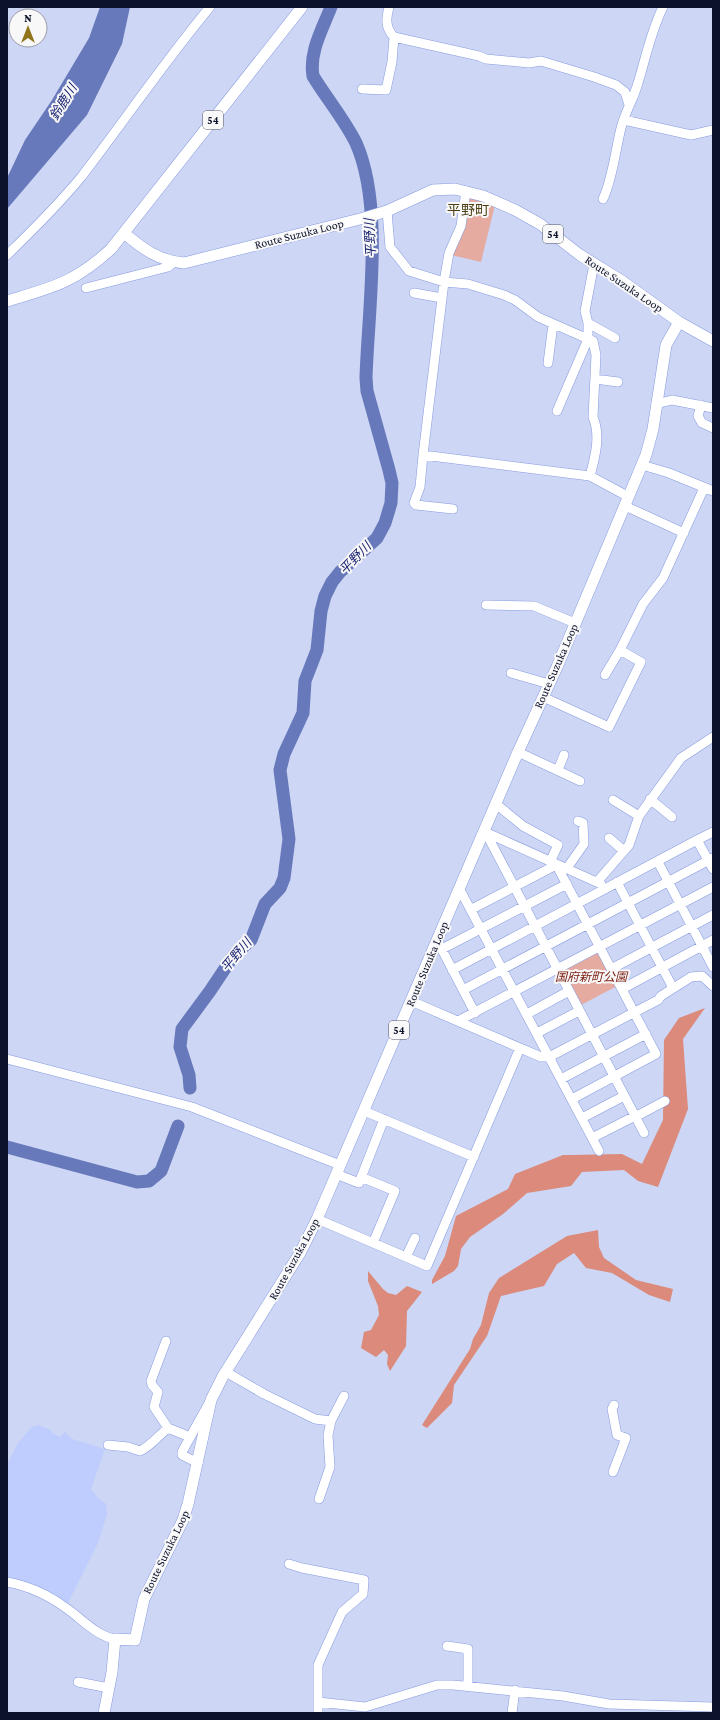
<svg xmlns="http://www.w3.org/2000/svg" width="720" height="1720" font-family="'Crimson Pro','Noto Sans JP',serif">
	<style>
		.built { fill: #becdfd }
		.green { fill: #e5aba0 }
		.forest { fill: #db8a7b }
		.water { fill: #6779ba }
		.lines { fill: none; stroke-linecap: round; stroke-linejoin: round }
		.river { stroke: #6779ba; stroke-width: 13 }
		.minor-casing { stroke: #879be1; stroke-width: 10 }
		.major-casing { stroke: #879be1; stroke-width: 12 }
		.minor { stroke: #fff; stroke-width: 9 }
		.major { stroke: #fff; stroke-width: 11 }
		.labels { text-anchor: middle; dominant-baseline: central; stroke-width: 4; stroke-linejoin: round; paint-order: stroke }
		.shield { fill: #f8f8f8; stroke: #545769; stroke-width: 1 }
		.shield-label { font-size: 11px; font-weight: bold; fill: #0d122c }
		.street-label { font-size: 12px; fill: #0d122c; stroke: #f8f8f8 }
		.park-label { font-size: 12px; font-style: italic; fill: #7a1a0d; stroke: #f8f8f8 }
		.water-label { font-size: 13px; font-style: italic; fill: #1c2573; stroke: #f8f8f8 }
		.quarter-label { font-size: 14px; fill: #4c3f16; stroke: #f8f8f8 }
	</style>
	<rect width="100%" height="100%" fill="#cdd6f4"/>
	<path class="built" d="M38 1425 51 1430 52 1433 60 1437 65 1432 72 1439 105 1449 91 1489 98 1498 106 1504 107 1514 98 1543 68 1603 7 1579V1464L18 1443 32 1427Z"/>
	<path class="green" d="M467 194 495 205 481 262 451 255Z
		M598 952 617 986 581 1005 563 973 564 970Z"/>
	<path class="forest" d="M705 1008 683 1039 688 1109 658 1187 638 1181 624 1170 582 1172 571 1186 527 1193 503 1214 470 1237 461 1249 458 1266 454 1271 432 1284V1280L445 1256 456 1216 508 1189 515 1174 563 1155H571L622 1154 642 1164 663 1120 664 1040 679 1018Z
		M598 1230 599 1247 604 1258 636 1280 673 1289 670 1302 649 1295 612 1273 586 1268 574 1253 557 1264 544 1286 501 1296 487 1336 454 1385 452 1403 427 1428 422 1425 470 1349 473 1339 481 1325 489 1293 499 1278 567 1236Z
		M368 1271 383 1289 388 1293 396 1295 407 1286 422 1292 407 1311 406 1346 390 1371 387 1364 388 1355 384 1350 376 1357 361 1348 364 1332 371 1330 379 1315 378 1306 368 1281Z"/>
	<path class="water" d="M100 7H130L122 44 87 115 7 209V178L25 140 52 100 89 38Z"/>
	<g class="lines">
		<path class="river" d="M190 1088 189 1075 180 1047 182 1029 210 991 234 955 251 940 265 904 280 888 284 878 289 839 280 770 284 754 303 713 305 681 317 650 321 611 325 596 332 582 340 572 377 538 385 523 391 503 392 483 389 470 367 391 366 378C368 309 384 206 356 143 344 119 327 99 313 76 309 52 322 30 331 7
			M7 1147 137 1182 149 1181 161 1171 178 1126"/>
		<defs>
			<path id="minor" d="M389 7C386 18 385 28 394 37L479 56 486 59 529 63 541 61 594 77 616 85 625 92 629 105
				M362 89 386 90 392 62 394 37
				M624 120 691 135 713 130
				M466 191 461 226 449 253 444 282 423 455 590 476 629 497
				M603 199C613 177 615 152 621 128 625 112 634 98 638 83 646 57 651 31 663 7
				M387 211 390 247 409 271 444 282 468 284 504 295 515 300 538 317 588 339 557 411
				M7 255C33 230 59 204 82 176 125 120 165 61 210 7
				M86 288 168 267 174 262
				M414 293 442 298
				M588 323 615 338
				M548 363 553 324
				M595 379 618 382
				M656 404 672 400 713 408
				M701 405 698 416 702 423 713 428
				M423 455 420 487 414 503 416 505 453 509
				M642 465 669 473 713 491
				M590 476C595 457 601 436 593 417L596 355 593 341 588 339V323L585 311 594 264
				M625 506 684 533
				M486 605 534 606 575 623
				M511 673 549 684
				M605 675 620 650
				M543 697 609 727 641 662 620 650 643 604 663 578 704 488
				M518 752 580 781
				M558 770 564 755
				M650 799 672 817
				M613 800 639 816
				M496 804 523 826 558 845 550 862
				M485 832 601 884
				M486 833 644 1133
				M609 838 624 851
				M697 840 713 832
				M658 862 713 967
				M557 866 656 1054 572 1099
				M567 868 584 844 583 823 578 821
				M597 882 629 845 639 816 681 758 713 737
				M617 882 673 988
				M459 888 599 1151
				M472 909 556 865
				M439 944 475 1013
				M442 949 567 884
				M611 969 713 915
				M452 970 697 840 713 869
				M622 989 713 940
				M463 990 713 858
				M411 1001 541 1057H549L658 1000 661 996 691 977 702 976 713 986
				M527 1014 569 991
				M458 1021 713 887
				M537 1033 579 1011
				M7 1059 192 1107 340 1165
				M561 1079 646 1034
				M364 1111 474 1157
				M635 1117 665 1101
				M582 1118 624 1096
				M592 1138 635 1116
				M336 1174 359 1183 384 1119
				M361 1177 395 1191 373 1243
				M317 1219 427 1266 520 1048
				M406 1257 415 1238
				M166 1341 151 1381 152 1385 158 1392 154 1407 168 1428
				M226 1372 264 1394 315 1419 331 1421 328 1435 330 1467 319 1499
				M331 1421 344 1396
				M108 1445 128 1447 140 1451C151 1446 159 1435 168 1428L190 1437
				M198 1463 182 1455V1452L209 1403
				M613 1472 626 1438 617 1435 612 1409 614 1405
				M289 1564 302 1568 364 1580 363 1594 342 1612 318 1665V1713
				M7 1582C29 1586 47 1594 66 1608 81 1618 96 1636 115 1639
				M447 1646 468 1649V1685
				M78 1682 109 1688
				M318 1702 365 1707 437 1685H453L563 1696 609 1704 713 1707
				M512 1713 515 1690"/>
			<path id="major" d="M124 233C143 249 159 261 184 263L364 218 387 211 433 190 455 189 483 196 515 210 540 224 580 255 622 281 679 322 713 341
				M7 301C53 287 74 283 111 249L302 7
				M104 1713 112 1672 115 1639 135 1640 144 1599 183 1520 188 1504 211 1400 223 1376 300 1253 317 1219 518 752 557 667 646 455 653 429 666 345 679 322"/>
		</defs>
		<use href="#minor" class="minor-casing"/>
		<use href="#major" class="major-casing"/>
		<use href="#minor" class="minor"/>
		<use href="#major" class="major"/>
	</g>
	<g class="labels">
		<g class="shield">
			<rect x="203" y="111" width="20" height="18" rx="3"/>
			<rect x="543" y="225" width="20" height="18" rx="3"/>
			<rect x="389" y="1021" width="20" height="18" rx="3"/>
		</g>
		<g class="shield-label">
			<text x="213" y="120">54</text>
			<text x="553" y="234">54</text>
			<text x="399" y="1030">54</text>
		</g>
		<g class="street-label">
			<text transform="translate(299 234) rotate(-14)">Route Suzuka Loop</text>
			<text transform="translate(624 284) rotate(34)">Route Suzuka Loop</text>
			<text transform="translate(556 666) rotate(-66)">Route Suzuka Loop</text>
			<text transform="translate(427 964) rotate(-67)">Route Suzuka Loop</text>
			<text transform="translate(294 1259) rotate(-61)">Route Suzuka Loop</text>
			<text transform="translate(166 1552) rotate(-64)">Route Suzuka Loop</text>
		</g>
		<g class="park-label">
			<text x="591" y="977">国府新町公園</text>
		</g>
		<g class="water-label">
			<text transform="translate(63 102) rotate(-58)">鈴鹿川</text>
			<text transform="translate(370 238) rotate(-93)">平野川</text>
			<text transform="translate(355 558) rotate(-46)">平野川</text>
			<text transform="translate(236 955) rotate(-50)">平野川</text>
		</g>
		<g class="quarter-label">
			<text x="468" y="210">平野町</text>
		</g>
	</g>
	<rect width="720" height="1720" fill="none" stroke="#0d122c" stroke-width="16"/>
	<g transform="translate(28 28)"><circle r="19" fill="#f8f8f8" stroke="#9a9ca6"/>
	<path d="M0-3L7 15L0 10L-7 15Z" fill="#90751b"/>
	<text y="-6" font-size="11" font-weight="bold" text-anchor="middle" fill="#0d122c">N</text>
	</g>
</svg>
